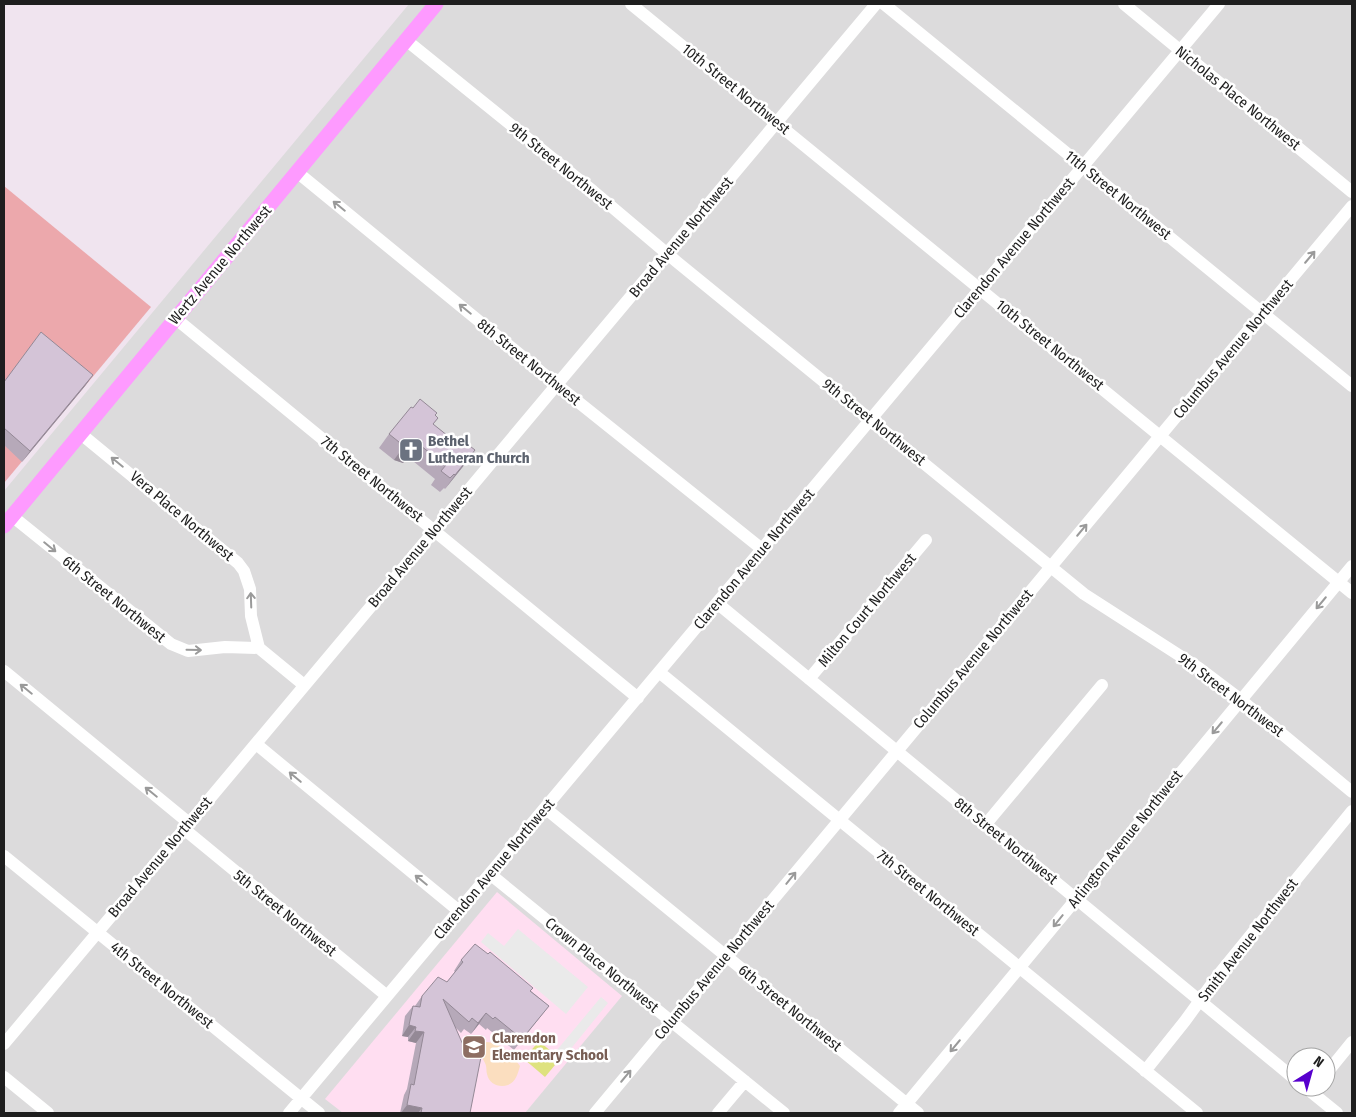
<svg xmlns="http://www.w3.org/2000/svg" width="1356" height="1117" font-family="'Fira Sans Condensed',sans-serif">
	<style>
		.residential { fill: #dcdbdc; fill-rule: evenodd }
		.education { fill: #ffdef1 }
		.grass { fill: #eca8ac }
		.park { fill: #fbdebf }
		.pitch { fill: #dee27f }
		.parking { fill: #eaeaea }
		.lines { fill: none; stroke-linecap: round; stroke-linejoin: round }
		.minor { stroke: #fff; stroke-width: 12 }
		.major { stroke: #fe9aff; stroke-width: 15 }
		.wall { fill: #b6a9b9 }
		.shaded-wall { fill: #948996 }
		.building { fill: #d4c4d7; stroke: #948996 }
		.oneway { stroke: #9a9a9a }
		.labels { text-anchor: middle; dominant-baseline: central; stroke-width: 5; stroke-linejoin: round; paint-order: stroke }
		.street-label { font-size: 15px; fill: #1e1e1e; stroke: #fff }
		.worship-label { font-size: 15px; font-weight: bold; fill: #5b616d; stroke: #fff; text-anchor: start }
		.education-label { font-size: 15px; font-weight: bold; fill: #785e54; stroke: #fff; text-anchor: start }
	</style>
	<rect width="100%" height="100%" fill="#f0e4ef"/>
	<path class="residential" d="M409 4H1352V1113H4V491ZM1296 1057H1326V1087H1296Z"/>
	<path class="education" d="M497 892 622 996 525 1113H343L325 1099Z"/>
	<path class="grass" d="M4 186 151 307 4 483Z"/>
	<path class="park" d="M484 1042C500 1041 511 1054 520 1066 518 1073 516 1082 508 1085 499 1088 489 1084 487 1074 486 1070 487 1067 485 1063 483 1058 479 1054 476 1050Z"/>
	<path class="pitch" d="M539 1041 560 1059 545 1077 524 1059Z"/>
	<path class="parking" d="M518 929 588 987 566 1014 481 942 488 933 504 946Z
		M601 997 608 1003 565 1056 557 1050Z"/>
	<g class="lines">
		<path class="minor" d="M631 4 1352 593
			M884 4 1352 386
			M1124 4 1352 192
			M406 40 593 191 677 262 1084 594 1199 668 1240 699 1352 792
			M297 172 557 385 762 549
			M175 318 638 698
			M81 434 238 563 244 571 250 589 251 616 259 648 304 685
			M12 516 171 644 188 651 225 647 259 648
			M717 603 1296 1080
			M4 671 189 823
			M659 672 1197 1113
			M809 679 926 540
			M256 744 459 911
			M545 808 918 1113
			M986 824 1102 685
			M184 829 387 996
			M4 856 319 1113
			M490 874 784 1113
			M4 1044 876 4
			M1145 1071 1185 1021 1219 974 1352 811
			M1326 1074 1352 1042
			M4 1077 48 1113
			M1305 1087 1337 1113
			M289 1113 1219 4
			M595 1113 1352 206
			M718 1113 745 1081
			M899 1113C1050 931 1200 748 1352 566"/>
		<path class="major" d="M4 526 436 4"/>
	</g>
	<path class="wall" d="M93 375 85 386 22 462 4 445V382Z
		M413 408 435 415 438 418 433 424 458 444 475 450 465 464 445 489 444 488 440 492 431 485 435 479 408 457 403 463 394 460 379 448 389 434Z
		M461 960 531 991 549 1006 541 1016 514 1050 487 1028 486 1030 479 1024 471 1034 464 1029 461 1033 456 1028 470 1113H400L404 1095 407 1089 416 1043 408 1041V1037L402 1036 405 1016 413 1006H415L422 996 447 982 455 972 454 971Z"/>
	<path class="shaded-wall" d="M93 375 85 386 22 462 30 451Z
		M417 443 403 463 394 460 404 446Z
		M475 450 465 464 445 489 455 475Z
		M486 1013 479 1024 471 1034 478 1023Z
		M409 1025 416 1027 408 1037 402 1036Z
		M415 1031 424 1032 416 1043 408 1041Z
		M407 1105 422 1108 418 1113H401Z"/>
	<path class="building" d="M41 332 93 375 30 451 4 428V382Z
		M420 399 437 413 435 415 438 418 433 424 458 444 461 439 475 450 455 475 454 474 450 478 441 471 446 465 417 443 412 449 404 446 389 434 411 407 413 408Z
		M475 944 488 954 490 952 533 988 530 991 549 1006 522 1039 495 1017 493 1019 486 1013 478 1023 472 1018 469 1022 443 999 467 1054 481 1057 470 1113H421L422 1108 407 1105 411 1084 414 1085 424 1032 415 1031 416 1027 409 1025 413 1006 420 1007 422 996 438 977 447 982 463 962 461 960Z"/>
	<defs><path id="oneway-shaft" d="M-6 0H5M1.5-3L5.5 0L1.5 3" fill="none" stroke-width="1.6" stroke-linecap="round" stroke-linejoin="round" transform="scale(1.25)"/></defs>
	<g class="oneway">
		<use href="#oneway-shaft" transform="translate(339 206) rotate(-141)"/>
		<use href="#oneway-shaft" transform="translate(1310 257) rotate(-50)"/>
		<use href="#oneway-shaft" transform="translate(465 309) rotate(-141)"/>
		<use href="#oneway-shaft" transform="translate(117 462) rotate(-141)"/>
		<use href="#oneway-shaft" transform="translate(1082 530) rotate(-50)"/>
		<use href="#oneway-shaft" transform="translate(50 547) rotate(39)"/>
		<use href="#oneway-shaft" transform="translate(251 600) rotate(-92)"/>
		<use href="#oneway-shaft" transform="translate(1321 603) rotate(130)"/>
		<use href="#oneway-shaft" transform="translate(194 650) rotate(1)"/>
		<use href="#oneway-shaft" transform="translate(26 689) rotate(-141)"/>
		<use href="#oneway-shaft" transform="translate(1217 728) rotate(130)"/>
		<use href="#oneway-shaft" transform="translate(295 777) rotate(-140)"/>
		<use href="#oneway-shaft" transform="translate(151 792) rotate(-141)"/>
		<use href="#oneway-shaft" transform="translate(791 878) rotate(-51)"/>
		<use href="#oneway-shaft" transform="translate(421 880) rotate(-141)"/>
		<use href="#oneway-shaft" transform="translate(1058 921) rotate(129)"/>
		<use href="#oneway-shaft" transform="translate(955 1046) rotate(130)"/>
		<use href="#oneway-shaft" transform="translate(626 1076) rotate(-50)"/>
	</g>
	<defs>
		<symbol id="church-square" viewBox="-11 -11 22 22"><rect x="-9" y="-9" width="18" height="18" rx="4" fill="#6b7280" stroke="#fff"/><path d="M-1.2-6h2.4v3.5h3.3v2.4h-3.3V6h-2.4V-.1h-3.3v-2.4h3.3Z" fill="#fff"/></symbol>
		<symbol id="school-square" viewBox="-11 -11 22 22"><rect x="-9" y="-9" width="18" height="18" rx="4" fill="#8d6e63" stroke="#fff"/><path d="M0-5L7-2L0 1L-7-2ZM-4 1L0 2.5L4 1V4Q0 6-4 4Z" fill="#fff"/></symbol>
	</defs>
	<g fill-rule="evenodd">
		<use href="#church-square" x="397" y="436" width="28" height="28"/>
		<use href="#school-square" x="460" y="1033" width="28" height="28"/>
	</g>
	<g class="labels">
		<g class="street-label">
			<text transform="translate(736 89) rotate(39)">10th Street Northwest</text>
			<text transform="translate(1238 98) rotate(39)">Nicholas Place Northwest</text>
			<text transform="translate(561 166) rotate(39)">9th Street Northwest</text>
			<text transform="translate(1118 195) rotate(39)">11th Street Northwest</text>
			<text transform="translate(681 237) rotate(-50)">Broad Avenue Northwest</text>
			<text transform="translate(1014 248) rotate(-50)">Clarendon Avenue Northwest</text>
			<text transform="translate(220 265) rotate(-50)">Wertz Avenue Northwest</text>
			<text transform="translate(1050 345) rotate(39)">10th Street Northwest</text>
			<text transform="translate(1233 349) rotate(-50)">Columbus Avenue Northwest</text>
			<text transform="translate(529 362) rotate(39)">8th Street Northwest</text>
			<text transform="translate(874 422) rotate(39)">9th Street Northwest</text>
			<text transform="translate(372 479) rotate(39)">7th Street Northwest</text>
			<text transform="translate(182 516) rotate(40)">Vera Place Northwest</text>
			<text transform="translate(420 547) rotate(-50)">Broad Avenue Northwest</text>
			<text transform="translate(754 559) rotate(-50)">Clarendon Avenue Northwest</text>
			<text transform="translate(114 599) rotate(39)">6th Street Northwest</text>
			<text transform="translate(867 610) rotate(-50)">Milton Court Northwest</text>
			<text transform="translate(973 659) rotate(-50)">Columbus Avenue Northwest</text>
			<text transform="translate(1231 695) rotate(37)">9th Street Northwest</text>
			<text transform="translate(1125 839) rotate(-51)">Arlington Avenue Northwest</text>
			<text transform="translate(1006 841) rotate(39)">8th Street Northwest</text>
			<text transform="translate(160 857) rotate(-50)">Broad Avenue Northwest</text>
			<text transform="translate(494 869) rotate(-50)">Clarendon Avenue Northwest</text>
			<text transform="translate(928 893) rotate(39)">7th Street Northwest</text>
			<text transform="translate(285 913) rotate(39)">5th Street Northwest</text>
			<text transform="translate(1248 940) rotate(-52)">Smith Avenue Northwest</text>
			<text transform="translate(602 965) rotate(39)">Crown Place Northwest</text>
			<text transform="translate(714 970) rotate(-50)">Columbus Avenue Northwest</text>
			<text transform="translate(162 985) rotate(39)">4th Street Northwest</text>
			<text transform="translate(790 1008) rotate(39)">6th Street Northwest</text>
		</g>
		<g class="worship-label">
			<text x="428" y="441">Bethel<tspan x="428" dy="17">Lutheran Church</tspan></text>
		</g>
		<g class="education-label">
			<text x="492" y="1038">Clarendon<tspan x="492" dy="17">Elementary School</tspan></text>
		</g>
	</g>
	<rect width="1356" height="1117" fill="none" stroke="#1e1e1e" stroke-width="10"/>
	<g transform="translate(1311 1072) rotate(37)"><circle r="24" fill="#ffffff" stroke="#a5a5a5"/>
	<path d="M0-4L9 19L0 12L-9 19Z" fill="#5700cd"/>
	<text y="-8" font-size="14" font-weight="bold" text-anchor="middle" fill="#1e1e1e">N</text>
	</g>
</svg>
